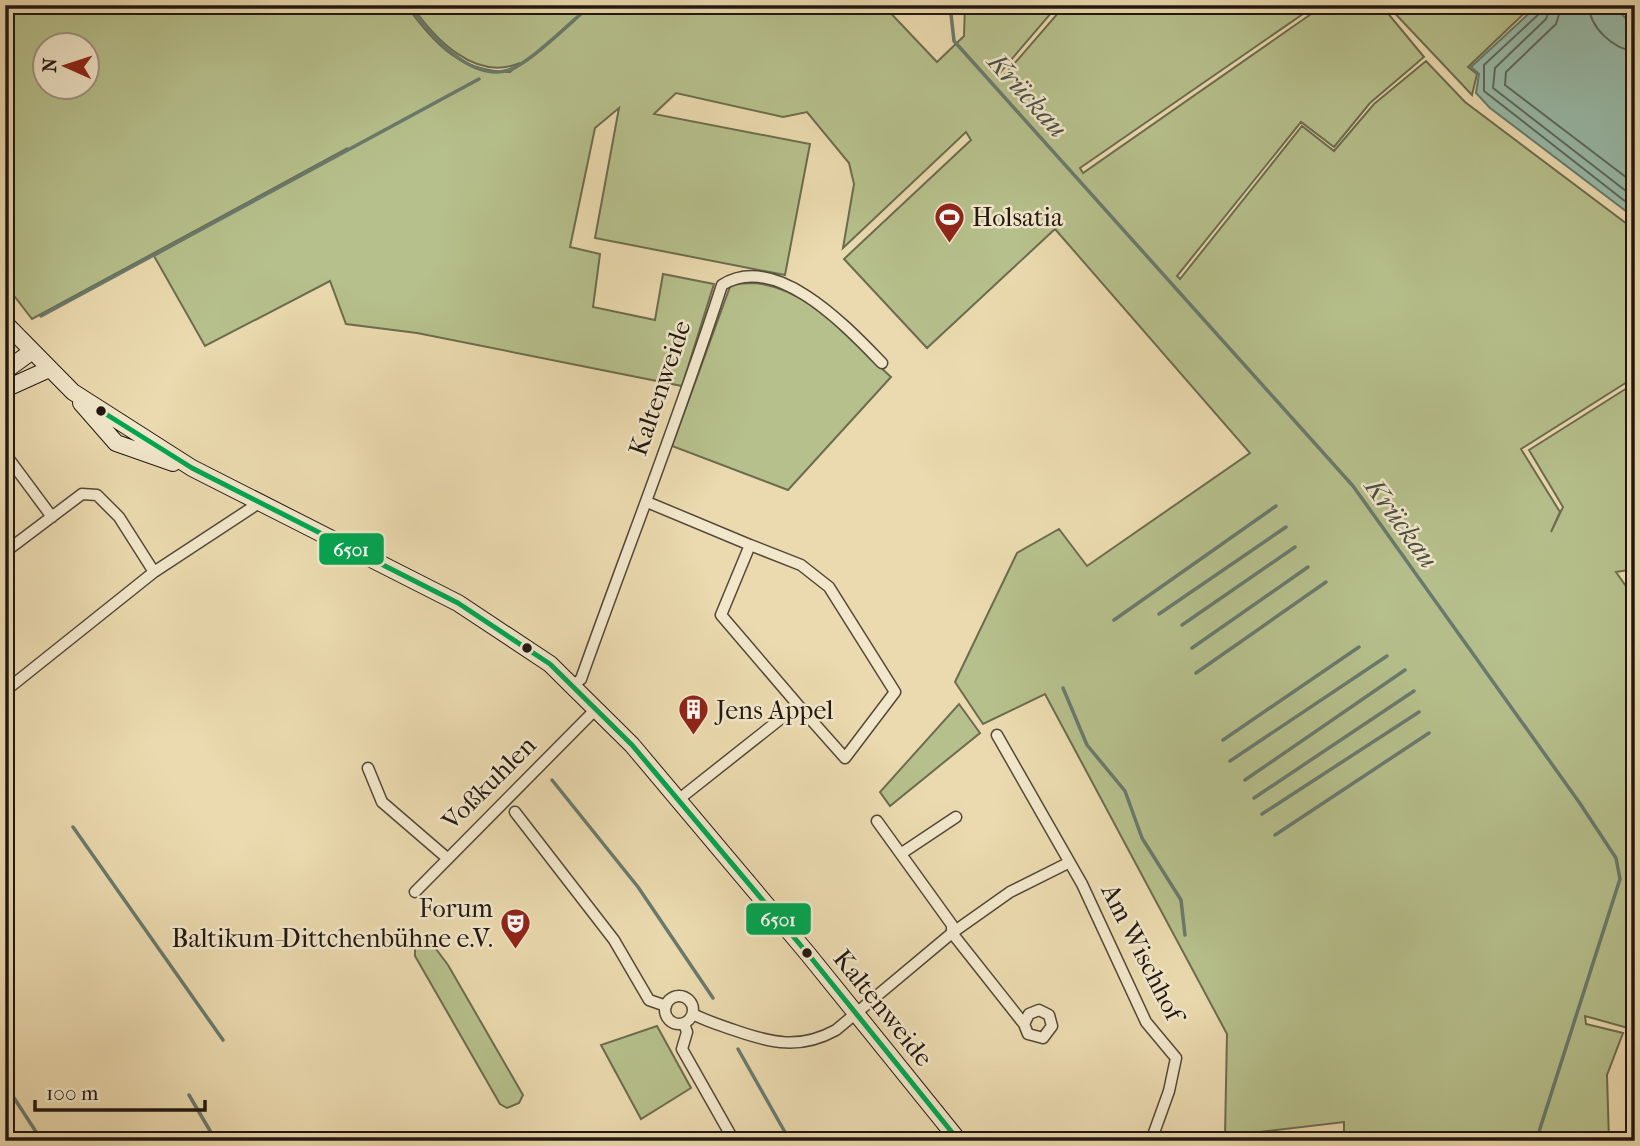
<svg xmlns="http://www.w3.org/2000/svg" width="1640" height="1146" font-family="'IM FELL French Canon',serif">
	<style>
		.green { fill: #b6c08c; stroke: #6c6c4e; stroke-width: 2; fill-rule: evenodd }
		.water { fill: #98bbaa; stroke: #697a6d; stroke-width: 2 }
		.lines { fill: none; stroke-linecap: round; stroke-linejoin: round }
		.shore { stroke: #5d6a5e; stroke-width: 2 }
		.stream { stroke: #697a6d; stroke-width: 3.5 }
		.minor-casing { stroke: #544838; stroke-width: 13 }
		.secondary-casing { stroke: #221811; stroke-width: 18 }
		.minor { stroke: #f2e7cb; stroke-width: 10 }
		.secondary { stroke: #f2e7cb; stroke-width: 16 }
		.bus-1-casing { stroke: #f2e7cb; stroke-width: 10 }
		.bus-1 { stroke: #00a651; stroke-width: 5 }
		.bus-dot { fill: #221811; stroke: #f2e7cb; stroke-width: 2.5 }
		.labels { text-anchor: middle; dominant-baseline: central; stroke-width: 5; stroke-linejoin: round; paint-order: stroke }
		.poi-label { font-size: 26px; fill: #221811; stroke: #f2e7cb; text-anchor: start }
		.street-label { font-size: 26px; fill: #221811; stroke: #f2e7cb }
		.water-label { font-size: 28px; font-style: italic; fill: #4b5147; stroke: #f2e7cb }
		.line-badge { stroke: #f2e7cb; stroke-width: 2.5 }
		.badge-label { font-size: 19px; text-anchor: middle; font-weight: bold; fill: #fff }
	</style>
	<rect width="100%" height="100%" fill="#ebdaaf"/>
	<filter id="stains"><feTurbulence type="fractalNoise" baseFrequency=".00286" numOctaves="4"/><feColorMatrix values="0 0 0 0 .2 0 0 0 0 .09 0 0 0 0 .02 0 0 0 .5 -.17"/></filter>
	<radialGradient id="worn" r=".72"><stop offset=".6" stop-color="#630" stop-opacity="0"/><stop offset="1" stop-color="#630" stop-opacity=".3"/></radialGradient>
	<path class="green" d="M5 5H406C434 44 460 72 510 72L520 63C475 82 435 39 411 5H482L485 8 588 5 577 15 590 5H883L937 62 964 36 965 5H1058L998 75 1001 79 1065 5H1316L1080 168 1083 173 1324 5H1381L1424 57 1370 103 1334 147 1301 122 1177 276 1180 279 1302 126 1334 151 1374 104 1426 61 1465 102 1635 230V377L1521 449 1560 512 1551 532 1563 507 1529 450 1635 383V569L1616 572 1635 599V1030L1585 1016 1586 1024 1623 1033 1607 1075 1609 1141H1344V1122L1225 1136 1227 1034 1045 694 983 724 955 682 1017 553 1059 529 1087 566 1250 453 1055 229 927 348 844 259 971 140 966 132 843 248 854 184 849 163 807 112 783 117 676 93 654 114 810 144 785 275 595 238 619 108 595 128 570 247 600 254 593 307 655 320 663 274 714 284 682 386 417 333 346 324 330 281 205 346 154 256 348 148 32 319 5 284ZM46 46H88V88H46Z
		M1387 5H1533L1468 67 1477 74 1472 95Z
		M754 283C810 288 851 341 891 377L788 490 672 446 731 284Z
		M959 704 980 733 890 806 880 792Z
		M421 940 430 941 448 965 523 1095 519 1103 507 1108 500 1104 415 956V946Z
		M657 1026 691 1088 641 1119 601 1045Z"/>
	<path class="water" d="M1538 5H1612L1635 27V218L1490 108 1476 93 1479 74 1471 67Z"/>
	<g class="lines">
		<path class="shore" d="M1542 5 1540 13 1484 65V91L1635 209
			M1551 5 1546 19 1495 68 1493 88 1635 198
			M1562 5 1556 24 1506 72 1505 85 1635 184
			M1589 5C1589 27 1614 50 1635 51"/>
		<path class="stream" d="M409 5C429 33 469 82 509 70 530 63 572 21 591 5
			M950 5 954 41 1353 486 1579 802 1616 858 1620 879 1536 1141
			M41 316 479 79
			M1159 614 1286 527
			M1114 620 1276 506
			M1182 625 1295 547
			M1192 648 1308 567
			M1196 673 1326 582
			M1063 688 1087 745 1125 791 1142 838 1181 900 1185 935
			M1223 740 1359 647
			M1230 761 1387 656
			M552 780 638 887 713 998
			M1245 780 1405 670
			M1254 798 1414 691
			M1262 814 1419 712
			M73 827 223 1040
			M1275 835 1429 733
			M738 1049 790 1141
			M5 1084 42 1141
			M189 1095 216 1141"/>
		<defs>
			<path id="minor" d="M6 455 52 517
				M647 502 750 545 721 615 798 705 678 800
				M750 545 801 565 829 587 895 692 845 758 798 705
				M5 552 82 494 97 495 119 517 154 572
				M574 685 581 679C628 547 679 418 722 285 776 251 846 326 882 363
				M5 691 154 572 259 503
				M997 735 1082 884 1146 1022 1176 1058 1169 1091 1151 1141
				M368 768 382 802 447 858
				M515 812 614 940 649 1000 666 1006
				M877 821 952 925V933L1010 892 1068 863
				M902 853 956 817
				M415 892 597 708
				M665 1010a14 14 0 1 1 28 0a14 14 0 1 1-28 0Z
				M693 1014C706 1021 720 1025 734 1030 771 1043 800 1050 836 1030L952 933 1024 1024 1028 1034 1043 1038 1052 1026 1049 1015 1039 1010 1029 1014 1024 1024
				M684 1024 687 1032 682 1049 734 1141
				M845 1140 846 1141"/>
			<path id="secondary" d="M5 323 73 392 192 468 458 603 550 664 632 745 808 954 959 1141
				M5 371 31 352
				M5 389 47 370
				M81 403 116 443 173 463"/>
		</defs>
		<use href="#minor" class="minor-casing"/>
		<use href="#secondary" class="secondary-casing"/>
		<use href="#minor" class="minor"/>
		<use href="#secondary" class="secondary"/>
		<defs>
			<path id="bus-1" d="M101 411 192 468 458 603 550 664 632 745 808 954 959 1141"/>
		</defs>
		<use href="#bus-1" class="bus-1-casing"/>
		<use href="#bus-1" class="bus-1"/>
	</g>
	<defs>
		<symbol id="stadium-pin" viewBox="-11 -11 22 30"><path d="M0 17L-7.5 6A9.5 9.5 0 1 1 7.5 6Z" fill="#8f2418" stroke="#f2e7cb"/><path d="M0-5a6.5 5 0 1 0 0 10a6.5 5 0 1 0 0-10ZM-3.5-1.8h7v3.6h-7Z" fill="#fff"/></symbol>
		<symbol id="building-pin" viewBox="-11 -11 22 30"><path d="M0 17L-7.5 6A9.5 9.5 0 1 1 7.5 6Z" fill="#8f2418" stroke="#f2e7cb"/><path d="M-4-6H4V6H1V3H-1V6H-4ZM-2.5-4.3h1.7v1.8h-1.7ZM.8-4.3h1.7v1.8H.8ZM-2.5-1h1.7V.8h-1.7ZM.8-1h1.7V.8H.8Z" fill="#fff"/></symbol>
		<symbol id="theatre-pin" viewBox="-11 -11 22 30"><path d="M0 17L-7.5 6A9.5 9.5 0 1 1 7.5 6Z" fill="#8f2418" stroke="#f2e7cb"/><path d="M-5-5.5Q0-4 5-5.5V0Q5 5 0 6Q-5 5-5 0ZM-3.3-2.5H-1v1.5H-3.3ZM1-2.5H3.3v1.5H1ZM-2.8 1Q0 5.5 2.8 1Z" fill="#fff"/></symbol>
	</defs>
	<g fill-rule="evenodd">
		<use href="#stadium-pin" x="932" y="200" width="35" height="47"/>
		<use href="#building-pin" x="676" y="692" width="35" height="47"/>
		<use href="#theatre-pin" x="498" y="906" width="35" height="47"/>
	</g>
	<g class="bus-dot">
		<circle cx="101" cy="411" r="6"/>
		<circle cx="527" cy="648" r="6"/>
		<circle cx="807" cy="953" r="6"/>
	</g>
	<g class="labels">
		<g class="poi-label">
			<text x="972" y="217">Holsatia</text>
			<text x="716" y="710">Jens Appel</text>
			<text x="493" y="908" text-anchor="end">Forum<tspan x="493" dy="30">Baltikum-Dittchenbühne e.V.</tspan></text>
		</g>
		<g class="street-label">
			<text transform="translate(660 388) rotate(-71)">Kaltenweide</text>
			<text transform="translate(489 783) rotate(-45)">Voßkuhlen</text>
			<text transform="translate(1142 952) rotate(63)">Am Wischhof</text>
			<text transform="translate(883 1008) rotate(51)">Kaltenweide</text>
		</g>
		<g class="water-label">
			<text transform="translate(1028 95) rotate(48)">Krückau</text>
			<text transform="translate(1402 523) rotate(54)">Krückau</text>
		</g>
	</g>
	<g class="line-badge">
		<rect x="318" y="532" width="67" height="34" rx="7" fill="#00a651"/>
		<rect x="745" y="902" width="67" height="34" rx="7" fill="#00a651"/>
	</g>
	<g class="badge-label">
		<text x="351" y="556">6501</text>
		<text x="778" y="926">6501</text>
	</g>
	<rect width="1640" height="1146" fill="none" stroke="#ebdaaf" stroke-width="28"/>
	<rect x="7" y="7" width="1626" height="1132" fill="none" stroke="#221811" stroke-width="3.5"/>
	<rect x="14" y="14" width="1612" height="1118" fill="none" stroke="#221811" stroke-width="2"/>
	<g transform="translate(66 66) rotate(273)"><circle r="33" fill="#f2e7cb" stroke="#9f9481" stroke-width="2"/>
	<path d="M0-5L12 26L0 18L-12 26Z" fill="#8f2418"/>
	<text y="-10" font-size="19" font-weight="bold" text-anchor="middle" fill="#221811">N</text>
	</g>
	<path d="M35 1100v10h170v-10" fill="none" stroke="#221811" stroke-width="3.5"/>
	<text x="46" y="1100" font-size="21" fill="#221811" stroke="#f2e7cb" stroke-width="5" paint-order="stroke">100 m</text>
	<rect width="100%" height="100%" filter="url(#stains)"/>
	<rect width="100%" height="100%" fill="url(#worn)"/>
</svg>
